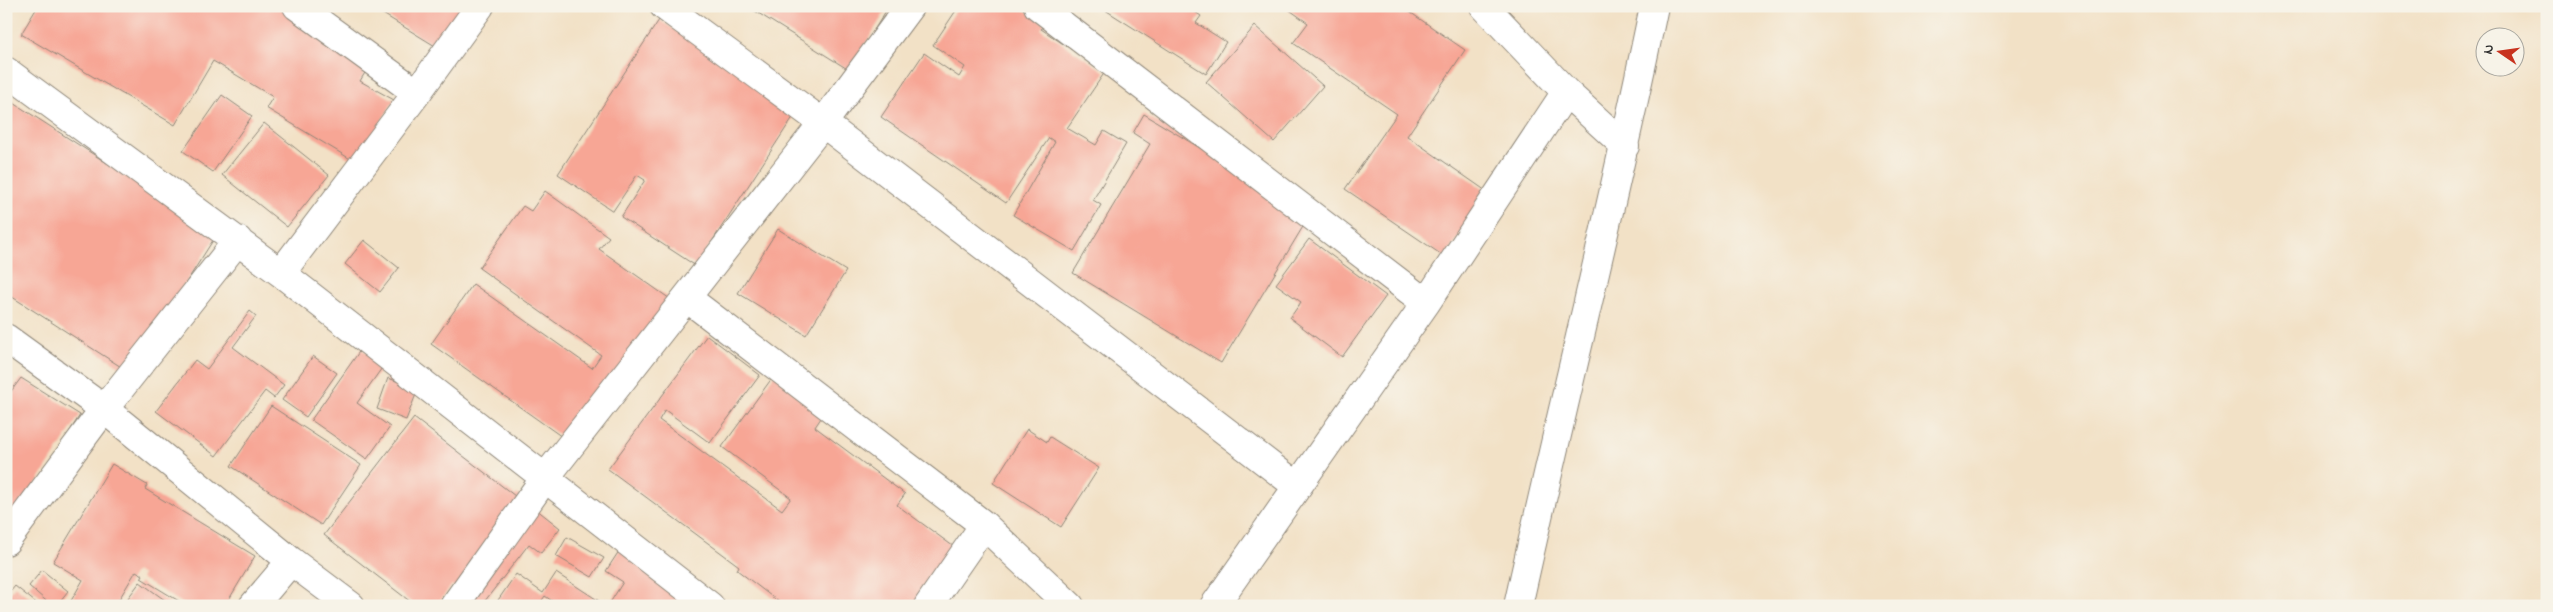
<svg xmlns="http://www.w3.org/2000/svg" width="2553" height="612" font-family="'Indie Flower',sans-serif">
	<style>
		.building { fill: #f7a695 }
		.lines { fill: none; stroke-linecap: round; stroke-linejoin: round }
		.minor-casing { stroke: #8e8678; stroke-width: 30 }
		.minor { stroke: #fff; stroke-width: 28 }
	</style>
	<rect width="100%" height="100%" fill="#f7f3e8"/>
	<filter id="ink" filterUnits="userSpaceOnUse"><feTurbulence type="fractalNoise" baseFrequency=".02" numOctaves="2"/><feDisplacementMap in="SourceGraphic" scale="10" xChannelSelector="R" yChannelSelector="G"/><feConvolveMatrix kernelMatrix="1 2 1 2 8 2 1 2 1" color-interpolation-filters="sRGB"/></filter>
	<filter id="wash" filterUnits="userSpaceOnUse"><feTurbulence type="fractalNoise" baseFrequency=".0096" numOctaves="4" result="noise"/><feDisplacementMap in="SourceGraphic" scale="20" xChannelSelector="R" yChannelSelector="G"/><feGaussianBlur stdDeviation="1.12" result="paint"/><feColorMatrix in="noise" values="0 0 0 0 0 0 0 0 0 0 0 0 0 0 0 0 0 1.4 0 .05"/><feComposite in="paint" operator="in"/></filter>
	<g filter="url(#wash)">
		<rect width="100%" height="100%" fill="#f2e1c6"/>
		<g id="blocks">
			<path class="building" d="M38 6H285L369 66 360 81 394 100 357 163 266 108 273 97 213 61 175 125 21 34Z
				M370 6H465L440 49Z
				M747 6H889L849 70Z
				M959 6H1019L1045 24 1041 29 1105 72 1067 128 1096 145 1104 131 1126 144 1093 200 1101 205 1074 251 1013 215 1055 142 1049 138 1006 203 881 117 924 53 959 77 965 67 933 45Z
				M1099 6H1186L1201 16 1196 23 1226 42 1206 74Z
				M1284 6H1401L1465 50 1407 136 1489 193 1445 257 1345 189 1397 114 1293 43 1308 23Z
				M659 20 799 108 696 266 621 217 645 180 637 175 613 211 558 174Z
				M1255 26 1323 86 1274 142 1206 82Z
				M222 95 252 116 213 172 183 151Z
				M6 98 217 234 129 372 6 293Z
				M1144 114 1310 215 1221 363 1073 273 1150 144 1133 133Z
				M264 123 329 175 287 227 222 175Z
				M545 191 609 237 599 249 673 301 572 444 431 344 473 284 592 368 601 355 479 268 523 206 531 211Z
				M778 229 846 271 806 335 738 293Z
				M1309 239 1386 296 1342 357 1290 318 1301 302 1276 284Z
				M364 240 399 268 380 292 345 264Z
				M250 311 256 316 233 347 284 385 274 398 265 391 216 456 156 411 195 360 207 369Z
				M707 335 760 375 710 443 665 410 659 420 782 510 791 498 722 447 775 374 825 412 815 427 905 494 897 505 965 555 928 606H784L737 570 739 566 608 469Z
				M361 349 384 365 357 403 390 427 367 459 311 420Z
				M313 356 337 373 306 417 282 400Z
				M21 378 80 415 6 531V398Z
				M388 378 418 389 406 420 377 409Z
				M271 406 361 465 321 525 231 466Z
				M414 418 515 496 517 494 560 528 541 553 529 544 481 606 452 585 436 606H416L324 535Z
				M1027 429 1047 442 1050 437 1099 468 1061 527 993 483Z
				M112 464 147 485 145 489 255 556 225 606H187L141 578 143 575 136 571 115 606H68L83 580 53 562Z
				M567 537 604 558 592 577 556 556Z
				M621 548 713 606H608L623 582 606 571Z
				M42 570 68 591 56 606H52L29 586Z
				M556 573 599 601 596 606H559L545 596 538 606H494L516 574 543 593Z
				M140 582 173 606H122Z
				M15 586 40 606H6V597Z"/>
		</g>
	</g>
	<g filter="url(#ink)">
		<use href="#blocks" fill-opacity="0" stroke="#8e8678" stroke-width="1"/>
		<g class="lines">
			<defs>
				<path id="minor" d="M297 6 417 93
					M664 6 823 123 1297 486
					M1038 6 1426 303
					M1484 6 1566 92 1625 146
					M6 71 281 273 710 606
					M281 273 417 93 480 6
					M687 298 984 525 1070 606
					M6 338 104 409 291 561 351 606
					M6 541 104 409 238 240
					M253 606 291 561
					M454 606 545 478 823 123 910 6
					M928 606 984 525
					M1214 606 1426 303 1566 92
					M1518 606C1562 406 1613 207 1654 6"/>
			</defs>
			<use href="#minor" class="minor-casing"/>
			<use href="#minor" class="minor"/>
		</g>
	</g>
	<rect width="2553" height="612" fill="none" stroke="#f7f3e8" stroke-width="25"/>
	<g transform="translate(2500 52) rotate(283)"><circle r="24" fill="#f7f3e8" stroke="#a5a39c"/>
	<path d="M0-4L9 19L0 12L-9 19Z" fill="#c8321e"/>
	<text y="-8" font-size="14" font-weight="bold" text-anchor="middle" fill="#2b2b2b">N</text>
	</g>
</svg>
